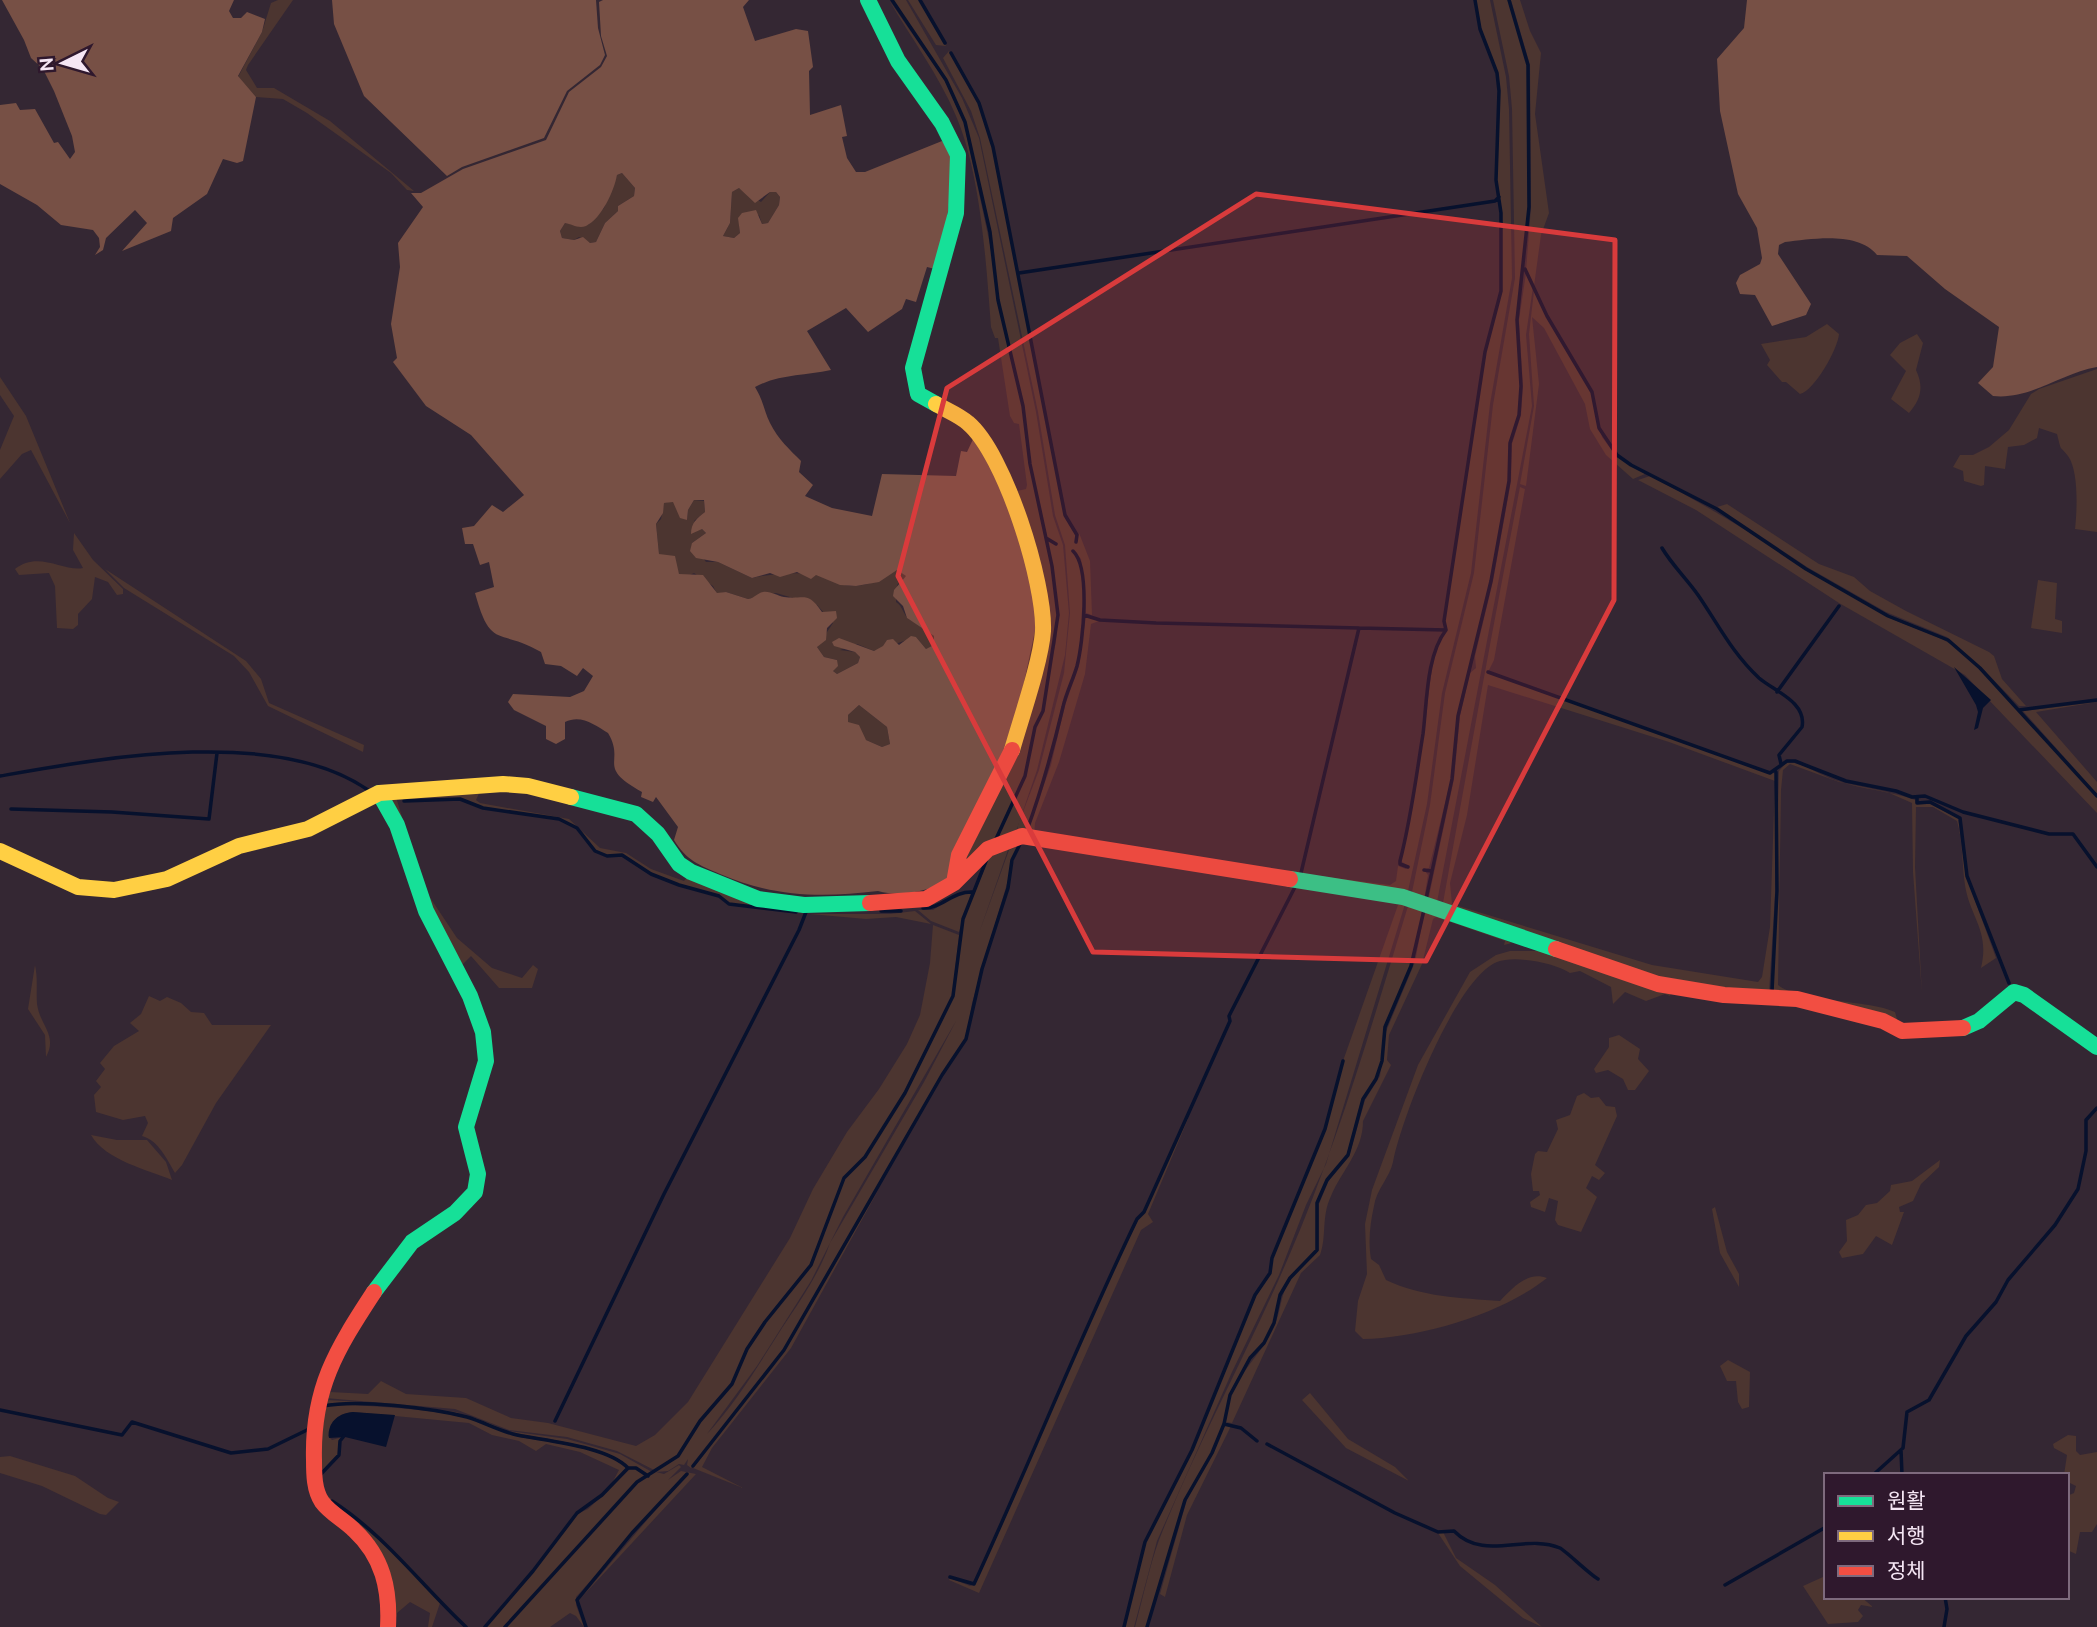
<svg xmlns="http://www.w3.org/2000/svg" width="2097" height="1627" font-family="Ubuntu,'Noto Sans KR',sans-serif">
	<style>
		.green { fill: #4c3530; fill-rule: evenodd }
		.forest { fill: #775045; fill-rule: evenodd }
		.water { fill: #07112d }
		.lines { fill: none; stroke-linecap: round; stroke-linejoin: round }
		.stream { stroke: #07112d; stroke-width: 3.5 }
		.fast { stroke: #16e098; stroke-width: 16 }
		.slow { stroke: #ffcf43; stroke-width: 16 }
		.jam { stroke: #f24e42; stroke-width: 16 }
		.marked { fill: #d93b3c; fill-opacity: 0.2; stroke: #d93b3c; stroke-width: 5; stroke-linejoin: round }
	</style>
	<rect width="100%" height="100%" fill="#342733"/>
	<path class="green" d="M278 0H293L248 65 246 70 257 88H274L330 121 414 191 407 190 391 173 307 113 283 99 256 97 238 77 262 32 271 3Z
		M889 0 945 81 964 123 995 268 997 300 1022 406 1029 464 1051 566 1057 615 1042 710 1034 727 1024 776 991 846 963 872 1013 492 1026 489 1027 485 1019 424 1014 423 1010 416 998 338H995L991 327C986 262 981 175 956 116 939 75 911 38 889 0Z
		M893 0H906L962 98 979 138 1036 412 1053 516 1063 545 1069 613 1065 655 1037 770 1014 837 995 844 1026 776 1036 727 1044 711 1048 675 1056 642 1058 615 1047 541 1056 543 1047 537 1030 464 1024 406 999 300 990 232 965 122 947 80Z
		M908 0H919L946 46 936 45Z
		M1476 0H1490L1506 77 1509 109 1512 278 1490 404 1471 573 1442 693 1427 804 1408 891 1303 874 1390 885 1396 881 1398 866 1406 869 1408 866 1401 861C1413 814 1419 766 1426 718 1430 690 1430 654 1447 630L1445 621 1486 352 1502 291V213L1497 180 1500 91 1498 73 1481 29Z
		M1493 0H1509L1527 65 1528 207 1517 320 1520 387 1518 415 1509 443 1508 481 1490 581 1457 716 1451 779 1429 868 1424 870 1428 875 1424 900 1412 892 1430 805 1445 693 1474 573 1493 405 1515 278 1512 109 1509 76Z
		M1511 0H1520L1530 31 1541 53 1535 114 1549 213 1541 235 1534 286 1526 271 1531 207 1530 65Z
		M949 51 978 103 992 147 1064 515 1076 535 1075 543 1079 533 1090 561 1092 615 1086 613 1081 559 1073 550C1090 572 1083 639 1076 665 1073 679 1066 692 1062 706 1051 751 1040 791 1025 835L1017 832 1018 825 1039 770 1064 673 1070 613 1065 545 1055 515 1038 412 980 138 971 111 943 58Z
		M622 173 635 188 634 196 618 206V211L605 223 596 242 590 243 579 237 574 240 562 238 560 231 565 223 588 225 604 208 617 175Z
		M739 188 761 202 770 192H776L780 197 779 205 768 223 762 224 759 215 739 224 740 233 734 238 723 236 730 223 732 192Z
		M1526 273 1533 287 1526 335 1532 406 1437 902 1428 901 1454 779 1460 716 1470 673 1476 668 1475 656 1493 581 1511 481 1512 444 1521 415 1523 387 1519 320Z
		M1534 291 1591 393 1602 437 1616 456 1645 474 1633 479 1606 455 1590 429 1585 404 1544 328 1532 317 1539 384 1526 486 1520 484 1534 406 1529 334Z
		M1827 324 1839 334C1838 349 1814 391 1800 394L1786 382H1782L1767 365 1770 360 1761 344 1806 337Z
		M1917 334 1923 343 1916 370C1924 387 1921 399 1909 413L1891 399 1906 371 1890 355 1900 343Z
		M2097 369V532L2075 529C2077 512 2079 471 2068 456 2059 444 2062 454 2057 434L2039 428 2037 438 2024 445 2008 447 2005 469 1985 466 1984 485 1981 486 1964 481 1963 471 1953 467 1960 455H1973L1989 447 2009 430 2031 394 2039 389Z
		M0 377 26 416 70 523 31 450 22 454 0 479V450L14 416 0 395Z
		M1650 476C1730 517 1804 568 1883 614 1907 628 1937 632 1959 650 2008 691 2055 749 2097 797V813L1965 675 1839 603 1696 510 1638 480Z
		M1520 487 1525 489 1494 660 1488 672 1776 774 1775 894 1769 993 1656 980 1443 903C1468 764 1493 626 1520 487ZM1488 685 1669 742 1775 781 1770 927 1762 977 1758 982 1652 965 1452 904 1450 883 1467 815Z
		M694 500 704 501 705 512 694 521 706 533 692 543 706 562H718L752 578C767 574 812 570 826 577 835 581 840 585 851 586 875 586 878 577 897 570L907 576 897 585 896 602C903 606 904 617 910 620 918 624 928 628 934 636V646L926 649 916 637 874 651 857 644 840 650 855 652 860 657 858 663 837 674 833 671 837 660 824 657 817 647 833 623 817 605 776 593 748 599 726 592 717 594 713 586 694 573 686 577 679 574 675 566 659 554 656 524 661 519 664 503 673 501 687 520 688 510Z
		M1727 504 1819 564 1854 577 1870 591 1906 611 1989 652 1994 656 2002 679 2026 706H2019L1980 666 1947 637 1886 612 1807 567 1717 507Z
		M74 533 93 560 123 589V594L117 595 108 582 95 577 92 599 78 614V625L73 629 57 628 55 586 49 573 19 575 15 569C38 550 64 572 83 568L73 550Z
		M105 569 246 661 261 679 269 703 364 745 363 752 268 706 249 672 234 656 124 588Z
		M2038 580 2057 583 2055 619 2062 621V633L2031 628Z
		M1086 616 1099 621 1091 624 1085 674 1059 762 1035 823 1034 836 1026 835 1051 765 1065 705 1079 666Z
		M2097 702 2036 712 2097 782V794L2023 711Z
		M859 705 887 727 890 744 882 747 866 740 847 722 848 715Z
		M1786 763C1800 761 1811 770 1823 775 1851 789 1885 789 1915 800L1916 804H1930L1958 818 1966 876 1996 958 1981 968C1990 930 1970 918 1965 885 1962 866 1963 841 1957 821L1933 807H1916L1915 867 1922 994 1913 872 1912 803 1887 792 1839 782 1790 764 1783 770 1781 790 1778 985C1798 1002 1870 1000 1895 1012L1899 1026 1773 993 1779 771Z
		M482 787 476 800 480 803 569 819 600 848 626 853 651 869 684 881 690 874 790 911 730 903 720 896 679 884 651 873 622 854 607 855 596 850 577 827 559 818 483 807 461 798 396 797 423 887 457 938 492 968 522 978 533 965 538 969 532 988H499L471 956 461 966 437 925 383 794Z
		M1018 846 972 1003 966 1039 930 1094 783 1350 691 1468 687 1465 688 1459 684 1465 679 1464 668 1471 656 1472 664 1474 679 1465 681 1467 668 1480 681 1471 696 1474 581 1598 686 1474 576 1597V1605L584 1627 576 1616 570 1613 550 1627H506L638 1482 678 1457 700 1421 732 1385 748 1350 765 1322 812 1265 845 1178 866 1157 906 1093 953 996 964 919 993 848 1008 850 979 933 1009 850ZM956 1021 924 1082 830 1243C819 1274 800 1301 782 1328 759 1364 736 1403 707 1434L757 1366 811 1281 843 1217Z
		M959 893H971L959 932 931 921 918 910H933Z
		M1405 904 1326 1164 1306 1205 1279 1275 1232 1372 1157 1541 1134 1627H1125L1146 1542 1192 1450 1256 1296 1271 1273 1272 1258 1325 1130 1343 1061 1398 905Z
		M1408 906H1423L1411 966 1384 1026 1381 1061 1376 1079 1362 1098 1347 1154 1327 1180 1317 1203V1250L1289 1278 1280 1295 1273 1323 1264 1343 1249 1358 1229 1395 1223 1424 1211 1453 1184 1500 1146 1627H1135C1143 1598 1149 1568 1159 1540 1197 1443 1248 1352 1289 1256 1338 1143 1372 1024 1408 906Z
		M1425 908 1512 943 1504 945 1505 941 1436 917 1433 919 1422 964 1389 1035 1387 1060 1391 1065 1363 1121C1363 1151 1342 1170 1331 1196 1321 1217 1327 1236 1320 1255L1301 1273 1232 1423 1225 1422C1228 1378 1258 1362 1274 1327 1281 1312 1280 1296 1289 1281 1297 1269 1310 1262 1319 1250V1204L1328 1182 1350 1153 1365 1100 1380 1076 1385 1034 1415 962Z
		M915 911 931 924 896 917 866 919 810 914H890Z
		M933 925 959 935 952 996 904 1092 865 1157 844 1177 810 1264 764 1321 746 1349 731 1384 699 1420 677 1456 656 1471 617 1451 567 1437 509 1430 455 1409 325 1398 327 1389 330 1392 368 1394 381 1381 406 1394 466 1398 511 1418 548 1423 636 1446 655 1435 688 1402 790 1238 813 1189 847 1132 879 1089 907 1044 920 1015 930 963Z
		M1510 951H1551L1672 990 1670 996 1665 994 1646 1001 1625 992 1613 1004 1611 987 1580 971 1570 973C1555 963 1515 955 1497 962 1456 978 1401 1119 1393 1162 1390 1177 1376 1190 1374 1206 1370 1224 1368 1241 1371 1259L1379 1265 1386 1280C1422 1297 1460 1298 1500 1301 1513 1288 1527 1271 1547 1278 1502 1314 1420 1338 1363 1339L1355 1331 1358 1301 1367 1274 1365 1224 1372 1190 1418 1065 1470 972 1496 955Z
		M35 965C38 979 36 991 37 1004 40 1026 58 1035 46 1057L45 1035 28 1009Z
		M149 996 160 1001 167 997 181 1003 191 1012 204 1013 212 1025H271L216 1103 182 1165 175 1173C167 1159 158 1140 142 1136L148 1123 145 1116 123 1120 96 1112 94 1095 101 1087 96 1081 105 1069 100 1063 114 1046 139 1031 130 1023 141 1014Z
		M1619 1035 1640 1049 1638 1059 1649 1071 1635 1090H1628L1623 1079 1608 1070 1596 1073 1594 1069 1609 1047V1038Z
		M1584 1093 1591 1098 1599 1097 1606 1106 1615 1107 1617 1116 1595 1165 1605 1173 1599 1180 1592 1176 1586 1188 1597 1197 1581 1232 1558 1225 1555 1220 1558 1201 1549 1198 1545 1212 1531 1207 1530 1202 1540 1195 1539 1191H1533L1531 1174 1535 1154 1538 1151 1547 1152 1558 1129 1556 1120 1570 1115 1577 1096Z
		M1186 1117 1188 1119 1148 1214 1153 1222 1141 1230 979 1593 949 1580 950 1578 970 1586 975 1584C1031 1463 1079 1339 1138 1220L1145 1212Z
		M91 1135 117 1140H147L166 1162 172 1180C148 1170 105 1160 91 1135Z
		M1940 1160 1939 1167 1921 1184 1913 1201 1899 1207 1900 1212H1904L1892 1245 1876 1236 1863 1254 1842 1258 1839 1252 1847 1241 1846 1220 1858 1215 1866 1205 1877 1203 1890 1191 1891 1185 1912 1181Z
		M880 1187 791 1348 712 1448 702 1467 743 1488 693 1468 784 1351Z
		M1715 1207 1727 1252 1739 1274V1287L1720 1253 1712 1209Z
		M1728 1360 1750 1372 1749 1407 1742 1409 1738 1402 1736 1381H1727L1720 1366Z
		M1310 1393 1348 1439 1395 1467 1409 1481 1346 1448 1302 1400Z
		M327 1400 395 1404 456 1412 509 1431 567 1439 620 1454 652 1472 648 1474 636 1467H628C611 1446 548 1440 521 1434 501 1430 485 1420 466 1415 428 1406 358 1398 321 1405L322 1407 336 1404C379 1407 422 1408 464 1417 483 1422 500 1432 520 1437 547 1442 608 1448 626 1468L611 1485 619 1470 580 1452 546 1444 536 1451 519 1441 492 1435 469 1423 353 1412C339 1413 330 1421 328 1436L332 1440 343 1437 339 1441 338 1455 319 1475 322 1491 400 1558 440 1603 432 1627H428L430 1613 410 1602 397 1613 394 1627H390C395 1577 385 1551 346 1520 335 1510 323 1502 319 1488 312 1468 317 1429 317 1407L319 1402Z
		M1225 1426H1231L1187 1515 1165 1597 1160 1594 1187 1499Z
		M2068 1435 2076 1436V1451L2080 1455 2097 1452V1524L2092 1532H2080L2076 1554 2067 1550V1496L2074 1493 2076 1486 2068 1482 2067 1475H2064L2067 1455 2054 1448 2053 1444Z
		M10 1456 75 1476 108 1498 119 1502 106 1515 100 1514 42 1486 0 1473V1457Z
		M632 1467 646 1476 637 1481 504 1627H486L534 1572 577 1514 588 1509Z
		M1443 1532 1456 1558 1495 1585 1542 1627 1523 1618 1460 1566 1438 1533Z
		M1823 1577 1826 1597H1861L1873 1607 1861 1605 1858 1610 1863 1616 1858 1622 1828 1624 1803 1586Z"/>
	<path class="forest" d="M2 0H234L229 11 233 18H241L247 12 265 19 262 32 238 76 256 97 243 161 237 163 223 159 207 194 173 218 171 231 122 251 147 223 135 210 106 238 103 250 95 255 100 247 99 238 93 230 61 225 37 205 0 184V105L16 103 20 110 35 109 54 143 58 142 70 159 75 152 72 136 54 91 43 69 31 58 24 40Z
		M332 0H596L598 28 605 55 600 65 567 91 544 138 462 167 447 176 364 96 334 24Z
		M603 0H749L743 7 755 41 796 29 808 31 813 67 809 71 810 115 841 105 847 136 842 137 847 158 856 172H865L942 141 956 159 939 270 927 267 916 302 906 299 902 309 868 332 846 308 807 331 831 370C804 376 779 374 755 387 764 402 764 411 770 423 778 439 790 450 801 461L799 472 813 485 805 496 832 508 872 516 882 474 956 476 961 451 967 452 975 435 1009 496 1040 607 1015 725 953 881C929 889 904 898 878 891 820 898 774 897 720 874 699 865 686 860 674 840L678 827 656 797 653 802 641 797 642 792C595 766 626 763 608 733 595 725 581 714 565 722V739L556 744 546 739V726L514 710 508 702 513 694 570 697 584 691 593 676 583 668 577 676 561 666 545 664 541 652C498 627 491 651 475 593L494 587 489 562 480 565 473 544H465L462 528 474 526 492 505 503 512 524 495 471 435 426 406 393 362 397 358 391 324 400 267 398 243 423 207 411 193H421L463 169 546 140 569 92 601 67 607 56 601 36 599 2ZM622 173 635 188 634 196 618 206V211L605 223 596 242 590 243 583 237 574 240 562 238 560 231 565 223C572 224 578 229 586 226 602 218 614 191 617 175ZM739 188 755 203 770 192H776L780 197 779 205 768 223 762 224 756 210 742 213 738 218 740 233 734 238 723 236 730 223 732 192ZM694 500H704L705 512C697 518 691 523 691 534L702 529 706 533 692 543 690 551 696 558 718 562 752 578 770 573 780 577 797 572 811 579 816 575 840 585 856 586 879 582 897 570 906 576 894 590 893 596 903 606 907 618 934 636V645L926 649 916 637 911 636 899 645 893 639 887 640 883 646 874 651 839 638 832 642 834 646 855 652 860 657 858 663 837 674 833 671 838 666 837 660 824 657 817 647 826 640 827 628 837 618 836 611 822 612C807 590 804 600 784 597 777 596 771 591 763 592 757 593 755 598 748 599L726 592 717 593 703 575 679 574 675 556 659 554 656 524 663 513 664 503 673 502 680 518 687 520 688 510ZM859 705 887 727 890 744 882 747 866 740 859 725 848 722V715Z
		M1747 0H2097V367C2061 373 2031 400 1993 396L1978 383 1993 367 1999 327 1945 289 1907 256 1877 255C1858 231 1812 239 1785 242L1779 245 1778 254 1811 304 1806 315 1772 326 1755 295 1740 294 1736 283 1740 275 1760 264 1762 258 1757 228 1738 194 1720 111 1717 59 1744 28Z"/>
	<path class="water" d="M1954 667 1991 700 1983 708 1978 728 1974 730 1978 712 1976 705Z
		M353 1412 395 1415 386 1447 345 1437 329 1438C327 1422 339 1413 353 1412Z"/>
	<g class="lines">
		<path class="stream" d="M892 0 946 80 965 122 990 232 998 300 1023 406 1030 464 1052 566 1058 615 1043 711 1035 727 1025 776 996 839
			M920 0 945 43
			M951 53 979 103 993 147 1065 515 1077 535 1076 542
			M1525 269 1547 316 1592 392 1599 428 1617 455 1631 465 1717 509 1806 569 1888 616 1948 640 1980 668 2097 796
			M1019 273 1495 201 1499 197
			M1046 538 1056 544
			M1662 548C1672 565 1687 579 1698 595 1718 624 1732 653 1759 678 1774 691 1807 702 1802 727L1779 755 1781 764
			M1084 615 1100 620 1156 623 1359 628 1301 873
			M1359 628 1446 630C1426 656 1427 703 1423 734 1416 777 1411 819 1400 861V864L1408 867
			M1446 630 1444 621 1485 352 1501 291V213L1496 180 1499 91 1497 73 1480 29 1475 0
			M1488 672 1770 773 1787 761H1795L1846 781 1896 791 1912 797 1925 796 1963 812 2049 834H2073L2097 867
			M1777 692 1839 606
			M2019 710 2097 700
			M0 776C103 758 276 726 368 790
			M1917 798V803L1930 802 1960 818 1967 876 2009 983
			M404 801 460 799 483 808 559 819 577 828 595 851 607 856 622 855 651 874 679 885 719 896 729 904 796 912
			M11 809 112 812 209 819 217 753
			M1027 830C1042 789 1053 749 1063 707 1066 693 1073 680 1077 666 1083 643 1091 568 1073 551
			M1424 870 1431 871
			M1426 899 1452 779 1458 716 1491 581 1509 481 1510 443 1519 415 1521 386 1517 320 1529 207 1528 65 1509 0
			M923 908C942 909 952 891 973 892
			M881 911H901
			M1772 991 1777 891 1776 772
			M323 1406C359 1399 431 1408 467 1417 484 1422 499 1431 517 1435 546 1441 607 1446 628 1468
			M0 1410 122 1435 132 1422 231 1453 268 1449 307 1430
			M555 1421 664 1194 799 930 806 912
			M1224 1424 1241 1428 1257 1441
			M1267 1444 1395 1513 1438 1532 1454 1531C1484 1562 1525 1533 1560 1548 1566 1551 1588 1573 1598 1579
			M1901 1450 1902 1475
			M693 1466 784 1350 942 1075 966 1039 982 969 1008 888 1012 860 1020 844
			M321 1474 339 1455 340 1441 344 1436
			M1873 1475 1903 1448 1907 1412 1929 1400 1966 1336 1996 1302 2008 1280 2055 1225 2078 1189 2086 1151V1120L2097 1108
			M332 1501C385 1535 421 1585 466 1627
			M950 1577 974 1584C1030 1463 1079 1339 1137 1219L1144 1212 1230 1021 1229 1016 1296 885
			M1725 1585 1826 1527
			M485 1627 533 1571 577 1513 602 1495 628 1468H636L648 1476
			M505 1627 637 1482 678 1456 700 1421 732 1384 747 1349 765 1322 811 1265 844 1178 865 1157 905 1093 953 996 963 919 986 861
			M586 1627 577 1600 632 1533 687 1474
			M1124 1627 1145 1542 1192 1450 1255 1295 1270 1273 1272 1258 1325 1129 1343 1061
			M1147 1627 1185 1500 1212 1453 1224 1424 1230 1395 1250 1358 1264 1343 1274 1323 1280 1295 1290 1278 1317 1250V1203L1327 1180 1348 1155 1363 1099 1376 1079 1382 1061 1385 1027 1411 966 1424 910
			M1944 1627 1947 1609 1945 1597"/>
		<path class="fast" d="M868 0 898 61 942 123 958 155 956 213 913 368 918 394 936 404
			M571 797 636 814 658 834 679 864 691 872 758 899 804 905 870 903
			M1290 879 1403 897 1556 949
			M1963 1028 1979 1021 2014 992 2024 995 2097 1047
			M374 1292 412 1242 455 1213 475 1192 478 1174 466 1127 486 1061 483 1032 470 996 426 911 397 825 379 793"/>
		<path class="slow" d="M936 404C946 410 959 415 968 423 1005 454 1045 583 1043 631 1041 661 1021 718 1012 750
			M0 851 78 887 114 890 167 879 239 846 308 829 379 793 503 784 528 786 571 797"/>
		<path class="jam" d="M954 883 959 855 1012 750
			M870 903 926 899 954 883 988 849 1022 836 1290 879
			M1556 949 1658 984 1724 995 1797 999 1883 1021 1902 1031 1963 1028
			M374 1292C336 1350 312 1389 314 1460 314 1474 314 1490 322 1502 330 1513 344 1520 354 1530 383 1557 390 1589 388 1627"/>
	</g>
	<path class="marked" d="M1256 194 1615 240 1614 600 1426 961 1093 952 898 576 947 388Z"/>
	<rect x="1824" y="1473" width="245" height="126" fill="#2f182d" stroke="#7e6a7d" stroke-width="2"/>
	<rect x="1838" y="1496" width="35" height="10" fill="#16e098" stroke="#7e6a7d" stroke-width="2"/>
	<text x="1887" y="1508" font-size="21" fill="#f5e6f4">원활</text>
	<rect x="1838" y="1531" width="35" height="10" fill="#ffcf43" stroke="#7e6a7d" stroke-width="2"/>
	<text x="1887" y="1543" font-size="21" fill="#f5e6f4">서행</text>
	<rect x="1838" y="1566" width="35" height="10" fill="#f24e42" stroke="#7e6a7d" stroke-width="2"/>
	<text x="1887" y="1578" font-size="21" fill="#f5e6f4">정체</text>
	<g transform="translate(63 63) rotate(265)" stroke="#2f182d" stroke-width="5" paint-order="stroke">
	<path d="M0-5L12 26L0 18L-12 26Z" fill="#f5e6f4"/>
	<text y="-10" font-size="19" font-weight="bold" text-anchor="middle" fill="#f5e6f4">N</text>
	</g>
</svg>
